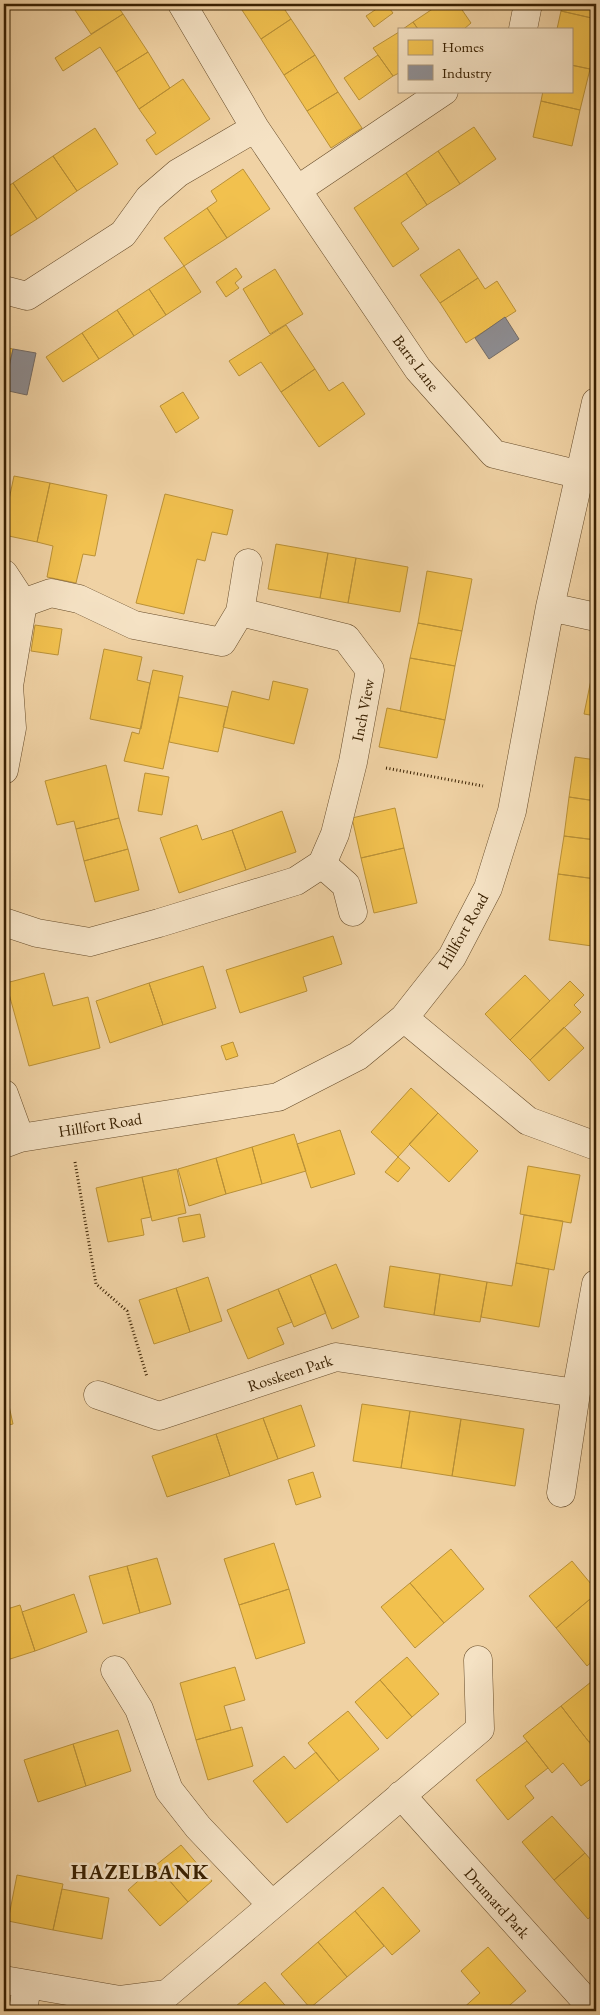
<svg xmlns="http://www.w3.org/2000/svg" width="600" height="2015" font-family="'EB Garamond',serif">
	<style>
		.homes { fill: #f2c14e; stroke: #ba9137 }
		.industry { fill: #8d8d92; stroke: #746c66 }
		.lines { fill: none; stroke-linecap: round; stroke-linejoin: round }
		.street-casing { stroke: #674c2a; stroke-width: 29 }
		.path { stroke: #392001; stroke-width: 3; stroke-dasharray: 1 2.5; stroke-linecap: butt }
		.street { stroke: #f5e2c4; stroke-width: 28 }
		.labels { text-anchor: middle; dominant-baseline: central; stroke-width: 5; stroke-linejoin: round; paint-order: stroke }
		.street-label { font-size: 16px; fill: #392001; stroke: #f5e2c4 }
		.district-label { font-size: 21px; font-weight: bold; letter-spacing: 1px; fill: #392001; stroke: #f5e2c4 }
	</style>
	<rect width="100%" height="100%" fill="#f0d2a4"/>
	<filter id="stains"><feTurbulence type="fractalNoise" baseFrequency=".004" numOctaves="4"/><feColorMatrix values="0 0 0 0 .2 0 0 0 0 .09 0 0 0 0 .02 0 0 0 .5 -.17"/></filter>
	<radialGradient id="worn" r=".72"><stop offset=".6" stop-color="#630" stop-opacity="0"/><stop offset="1" stop-color="#630" stop-opacity=".3"/></radialGradient>
	<path class="homes" d="M71 4H116L123 14 91 34Z
		M238 4H281L291 19 261 39Z
		M384 4H386L393 13 374 27 366 16Z
		M440 4H458L471 23 464 29H418L413 22Z
		M563 4H596V19L561 11Z
		M561 11 596 19V40L590 69 571 65V29H557Z
		M123 14 148 52 116 72 100 47 63 71 55 58Z
		M291 19 315 55 284 75 261 39Z
		M413 22 418 29H403Z
		M399 32V73L393 76 373 48Z
		M148 52 170 88 139 109 116 72Z
		M315 55 338 92 307 111 284 75Z
		M378 55 393 76 359 100 344 78Z
		M571 65 590 69 580 110 541 101 543 91H571Z
		M183 79 210 119 156 155 146 140 156 133 139 109Z
		M338 92 362 128 331 148 307 111Z
		M541 101 580 110 572 146 533 137Z
		M474 127 496 159 460 184 438 151Z
		M95 128 118 164 77 191 53 156Z
		M438 151 460 184 427 205 406 173Z
		M53 156 77 191 37 219 13 183Z
		M243 169 270 209 227 238 207 208 217 201 211 191Z
		M406 173 427 205 401 223 419 249 393 267 354 208Z
		M13 183 37 219 4 240V189Z
		M207 208 227 238 184 266 164 238Z
		M459 249 478 278 440 303 420 275Z
		M184 266 201 292 166 315 149 289Z
		M236 268 242 277 235 283 239 288 226 297 216 282Z
		M275 269 303 314 270 334 243 289Z
		M478 278 485 289 497 281 516 311 466 343 440 303Z
		M149 289 166 315 134 336 117 310Z
		M117 310 134 336 99 359 82 333Z
		M286 325 315 369 281 392 261 362 239 376 229 361Z
		M82 333 99 359 63 382 46 357Z
		M4 347 13 349 4 390Z
		M315 369 329 391 343 382 365 414 319 447 281 392Z
		M183 392 199 418 176 433 160 406Z
		M14 476 50 483 37 542 4 535V523Z
		M50 483 107 495 95 556 83 554 76 583 47 577 53 546 37 542Z
		M165 494 233 510 227 535 212 532 205 561 197 559 184 614 136 603Z
		M276 544 328 553 320 598 268 589Z
		M328 553 356 558 348 603 320 598Z
		M356 558 408 567 400 612 348 603Z
		M427 571 472 579 462 631 418 623Z
		M418 623 462 631 455 666 410 658Z
		M35 625 62 629 58 655 31 651Z
		M104 649 142 657 137 680 150 683 141 729 90 719Z
		M410 658 455 666 445 720 400 711Z
		M594 665H596V716L584 714Z
		M153 670 183 676 163 769 124 761 132 732 139 734Z
		M273 681 308 689 294 744 223 727 232 691 269 700Z
		M179 697 228 707 218 752 169 742Z
		M387 708 445 720 437 758 379 747Z
		M575 757 596 760V801L569 797Z
		M106 765 119 818 76 829 74 821 57 825 45 781Z
		M145 773 169 777 162 815 138 811Z
		M569 797 596 801V840L564 836Z
		M395 808 404 848 361 858 352 818Z
		M282 811 296 852 246 870 232 830Z
		M119 818 128 849 84 861 76 829Z
		M197 825 202 840 232 830 246 870 179 893 160 838Z
		M564 836 596 840V879L558 874Z
		M404 848 417 903 374 913 361 858Z
		M128 849 139 890 95 902 84 861Z
		M558 874 596 879V914L592 946 549 940Z
		M333 936 342 964 303 977 307 991 240 1013 226 970Z
		M203 966 216 1008 163 1025 149 983Z
		M44 973 53 1006 88 997 100 1048 29 1066 6 983Z
		M525 975 550 1001 510 1040 485 1014Z
		M570 981 584 995 574 1005 581 1012 530 1060 510 1040Z
		M149 983 163 1025 110 1043 96 1001Z
		M564 1027 584 1048 549 1081 530 1060Z
		M233 1042 238 1056 226 1060 221 1046Z
		M411 1088 438 1113 398 1157 371 1132Z
		M438 1113 478 1151 449 1182 409 1144Z
		M340 1130 355 1174 311 1188 297 1144Z
		M294 1134 306 1171 262 1184 252 1147Z
		M252 1147 262 1184 226 1194 216 1158Z
		M398 1157 410 1168 398 1182 385 1172Z
		M216 1158 226 1194 189 1206 178 1169Z
		M528 1166 580 1175 571 1223 520 1214Z
		M177 1169 186 1213 152 1221 142 1177Z
		M142 1177 151 1217 141 1219 144 1235 108 1242 96 1188Z
		M200 1214 205 1237 183 1242 178 1218Z
		M524 1215 563 1221 554 1270 516 1263Z
		M516 1263 549 1269 539 1327 481 1317 487 1282 512 1286Z
		M336 1264 359 1317 332 1329 310 1275Z
		M390 1266 440 1274 434 1315 384 1307Z
		M440 1274 487 1282 480 1322 434 1315Z
		M310 1275 326 1313 294 1327 278 1289Z
		M208 1277 222 1321 190 1332 176 1288Z
		M176 1288 190 1332 154 1344 139 1300Z
		M278 1289 292 1322 277 1328 284 1344 248 1359 227 1310Z
		M4 1383 13 1424 4 1426Z
		M362 1404 410 1411 401 1468 353 1461Z
		M301 1405 315 1446 278 1459 263 1418Z
		M410 1411 461 1419 452 1476 401 1468Z
		M263 1418 278 1459 230 1476 216 1434Z
		M461 1419 524 1429 515 1486 452 1476Z
		M216 1434 230 1476 167 1497 152 1456Z
		M313 1472 321 1497 296 1505 288 1480Z
		M274 1543 289 1589 239 1605 224 1559Z
		M451 1549 484 1589 444 1623 410 1583Z
		M157 1558 171 1604 140 1613 127 1566Z
		M572 1561 596 1590V1594L556 1628 529 1596Z
		M127 1566 140 1613 103 1624 89 1576Z
		M410 1583 444 1623 415 1648 381 1607Z
		M289 1589 305 1643 256 1659 239 1605Z
		M74 1594 87 1632 35 1651 22 1612Z
		M596 1594V1658L587 1666 556 1628Z
		M20 1605 35 1651 4 1661V1610Z
		M407 1657 439 1694 412 1717 380 1680Z
		M235 1667 245 1700 224 1706 231 1730 196 1740 180 1683Z
		M596 1678V1736L589 1742 561 1706Z
		M380 1680 412 1717 387 1739 355 1702Z
		M561 1706 596 1751V1775L581 1786 563 1763 552 1773 523 1736Z
		M348 1711 379 1749 339 1781 308 1743Z
		M242 1727 253 1766 208 1780 196 1740Z
		M118 1730 131 1771 86 1786 73 1744Z
		M527 1741 548 1768 525 1786 534 1798 508 1820 476 1780Z
		M73 1744 86 1786 38 1802 24 1760Z
		M316 1752 339 1781 287 1823 253 1781 284 1756 295 1769Z
		M552 1816 585 1853 554 1880 522 1842Z
		M181 1845 212 1881 188 1902 156 1865Z
		M585 1853 596 1866V1912L588 1919 554 1880Z
		M156 1865 188 1902 160 1926 128 1890Z
		M17 1875 63 1884 53 1930 8 1921Z
		M383 1887 420 1931 392 1955 355 1911Z
		M62 1889 109 1898 102 1939 53 1930Z
		M355 1911 384 1946 347 1977 318 1942Z
		M318 1942 347 1977 310 2008 281 1974Z
		M488 1947 526 1991 503 2011H460L480 1993 461 1971Z
		M265 1982 290 2011H230Z"/>
	<path class="industry" d="M505 317 519 339 489 359 475 338Z
		M13 349 36 353 27 395 4 390Z"/>
	<g class="lines">
		<defs>
			<path id="street" d="M182 4 255 128 418 369 494 454 581 475
				M523 29 528 4
				M297 190 444 91
				M4 290 27 296 123 234 149 198 178 173 255 128
				M4 574 23 603 9 686 12 728 4 770
				M23 603 51 593 79 599 134 625 222 642 240 612 248 563
				M550 607 596 617
				M322 864 346 885 353 912
				M4 922 37 933 90 942 159 923 296 881 322 864 335 834 353 762 370 670 346 638 240 612
				M404 1018 528 1121 596 1146
				M4 1094 20 1138
				M4 1144 20 1138 278 1097 358 1056 404 1018 452 957 488 888 512 811 550 607 596 402
				M98 1395 159 1416 336 1357 576 1393
				M561 1493 576 1393 596 1284
				M115 1670 139 1709 169 1790 198 1827 272 1905
				M401 1795 594 2010
				M4 1980 120 2000 167 1994 480 1729 478 1660
				M23 2011 27 1985"/>
		</defs>
		<use href="#street" class="street-casing"/>
		<path class="path" d="M386 768 483 786
			M75 1162 96 1284 127 1311 147 1377"/>
		<use href="#street" class="street"/>
	</g>
	<g class="labels">
		<g class="street-label">
			<text transform="translate(416 363) rotate(53)">Barrs Lane</text>
			<text transform="translate(363 710) rotate(-79)">Inch View</text>
			<text transform="translate(463 931) rotate(-60)">Hillfort Road</text>
			<text transform="translate(100 1125) rotate(-9)">Hillfort Road</text>
			<text transform="translate(290 1373) rotate(-18)">Rosskeen Park</text>
			<text transform="translate(497 1903) rotate(48)">Drumard Park</text>
		</g>
		<g class="district-label">
			<text x="140" y="1871">HAZELBANK</text>
		</g>
	</g>
	<rect width="600" height="2015" fill="none" stroke="#f0d2a4" stroke-width="20"/>
	<rect x="5" y="5" width="590" height="2005" fill="none" stroke="#392001" stroke-width="2.5"/>
	<rect x="10" y="10" width="580" height="1995" fill="none" stroke="#392001"/>
	<rect x="398" y="28" width="175" height="65" fill="#f5e2c4" stroke="#aa9476"/>
	<rect x="408" y="40" width="25" height="15" fill="#f2c14e" stroke="#aa9476"/>
	<text x="442" y="52" font-size="15" fill="#392001">Homes</text>
	<rect x="408" y="65" width="25" height="15" fill="#8d8d92" stroke="#aa9476"/>
	<text x="442" y="78" font-size="15" fill="#392001">Industry</text>
	<rect width="100%" height="100%" filter="url(#stains)"/>
	<rect width="100%" height="100%" fill="url(#worn)"/>
</svg>
